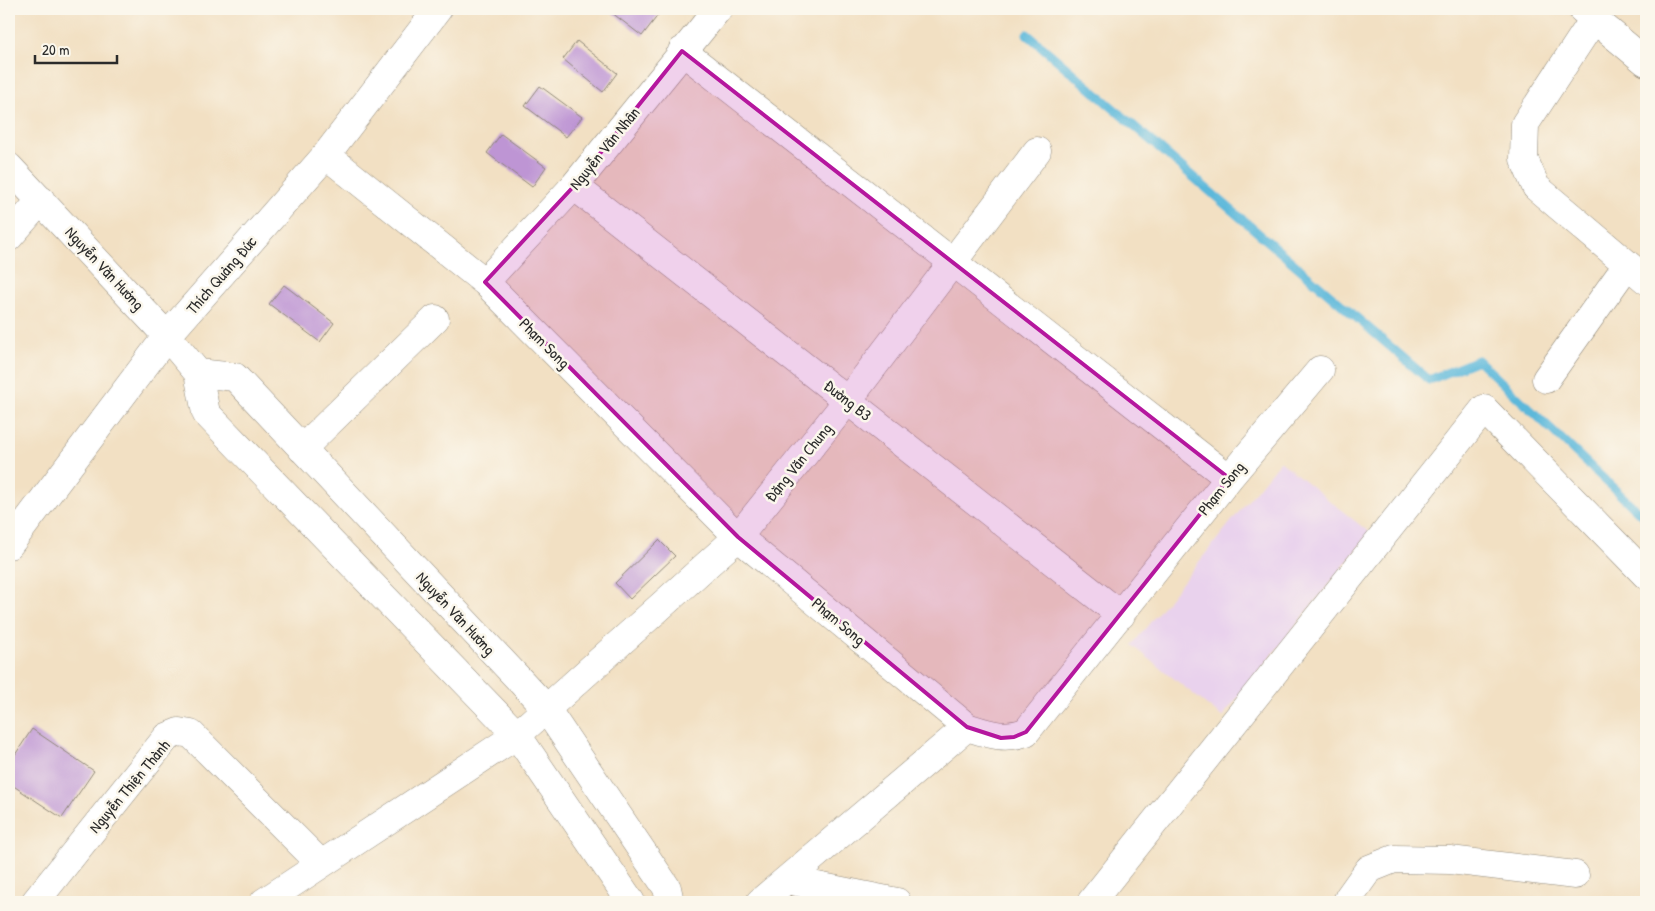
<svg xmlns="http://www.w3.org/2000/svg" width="1655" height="911" font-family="'Patrick Hand',sans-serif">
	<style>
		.built { fill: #e9d2ed }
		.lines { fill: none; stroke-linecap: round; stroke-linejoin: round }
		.stream { stroke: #5cb8da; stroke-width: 9 }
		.building { fill: #be95d4 }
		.minor-casing { stroke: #8e8677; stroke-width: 29 }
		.minor { stroke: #fff; stroke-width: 28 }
		.marked { fill: #b5179e; fill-opacity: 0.2; stroke: #b5179e; stroke-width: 4; stroke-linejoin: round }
		.labels { text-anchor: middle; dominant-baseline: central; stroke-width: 5; stroke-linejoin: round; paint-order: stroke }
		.street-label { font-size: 16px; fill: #2b2b2b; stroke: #fbf7ec }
	</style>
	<rect width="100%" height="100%" fill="#fbf7ec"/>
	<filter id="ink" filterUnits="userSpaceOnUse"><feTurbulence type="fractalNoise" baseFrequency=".02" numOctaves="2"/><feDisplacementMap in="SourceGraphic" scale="10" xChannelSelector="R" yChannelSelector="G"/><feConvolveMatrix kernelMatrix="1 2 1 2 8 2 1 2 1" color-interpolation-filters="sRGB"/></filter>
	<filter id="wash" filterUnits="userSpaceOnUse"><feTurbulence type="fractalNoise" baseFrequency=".0096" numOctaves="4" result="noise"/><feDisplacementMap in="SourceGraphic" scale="20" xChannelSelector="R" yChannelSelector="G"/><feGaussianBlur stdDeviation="1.12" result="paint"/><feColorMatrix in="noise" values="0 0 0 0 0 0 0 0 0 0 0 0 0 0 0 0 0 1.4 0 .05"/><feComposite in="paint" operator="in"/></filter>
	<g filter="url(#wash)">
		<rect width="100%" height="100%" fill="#f2e0c3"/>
		<path class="built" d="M1280 461 1370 533 1222 717 1132 645Z"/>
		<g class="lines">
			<path class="stream" d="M1027 34 1429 380 1478 360 1646 519"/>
		</g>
		<g id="blocks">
			<path class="building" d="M607 9H660L662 10 642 36Z
				M577 41 617 73 603 92 563 59Z
				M540 86 582 117 566 137 525 106Z
				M501 134 546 167 532 187 487 153Z
				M284 285 334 323 320 342 269 304Z
				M659 540 675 556 630 599 615 583Z
				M32 729 94 771 62 818 9 783V764Z"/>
		</g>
	</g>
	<g filter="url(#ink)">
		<use href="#blocks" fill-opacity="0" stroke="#8e8677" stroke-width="1"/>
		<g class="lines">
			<defs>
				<path id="minor" d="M1582 9 1646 62
					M1594 19 1525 124 1524 159 1536 187 1646 280
					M682 51 1229 478
					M326 155 485 282 738 537 967 727C989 734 1004 740 1026 732L1229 478 1320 370
					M9 167 167 336 198 373 206 413 517 735 631 902
					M574 186 1121 615
					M9 237 41 200
					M485 282 574 186 718 9
					M198 373 235 377 545 707 667 888 670 902
					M1546 379 1627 265
					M302 449 435 319
					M9 545 167 336 326 155 438 9
					M787 880 897 902
					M35 902 167 737 179 732 191 734 321 864
					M264 902 517 735 738 537 848 400 1037 151
					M760 902 967 727
					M1091 902 1484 409 1646 575
					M1347 902 1349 897 1369 869 1394 859 1450 860 1575 875"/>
			</defs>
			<use href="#minor" class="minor-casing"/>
			<use href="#minor" class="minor"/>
		</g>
	</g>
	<path class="marked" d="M682 51 1229 478 1026 732 1014 737 1001 738 967 727 738 537 485 282 574 186Z"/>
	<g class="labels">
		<g class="street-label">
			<text transform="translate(604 148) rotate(-51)">Nguyễn Văn Nhân</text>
			<text transform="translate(105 268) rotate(47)">Nguyễn Văn Hưởng</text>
			<text transform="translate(221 275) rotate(-49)">Thích Quảng Đức</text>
			<text transform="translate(545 343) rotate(45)">Phạm Song</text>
			<text transform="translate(848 400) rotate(38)">Đường B3</text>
			<text transform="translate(798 462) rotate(-51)">Đặng Văn Chung</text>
			<text transform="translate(1221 488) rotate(-51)">Phạm Song</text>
			<text transform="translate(456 613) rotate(47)">Nguyễn Văn Hưởng</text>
			<text transform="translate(839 621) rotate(40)">Phạm Song</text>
			<text transform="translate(129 786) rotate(-50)">Nguyễn Thiện Thành</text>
		</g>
	</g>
	<rect width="1655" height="911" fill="none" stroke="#fbf7ec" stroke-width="30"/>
	<path d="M35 55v8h82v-8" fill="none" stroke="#2b2b2b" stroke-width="2.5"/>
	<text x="42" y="55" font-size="15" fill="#2b2b2b" stroke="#fbf7ec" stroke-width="4" paint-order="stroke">20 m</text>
</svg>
